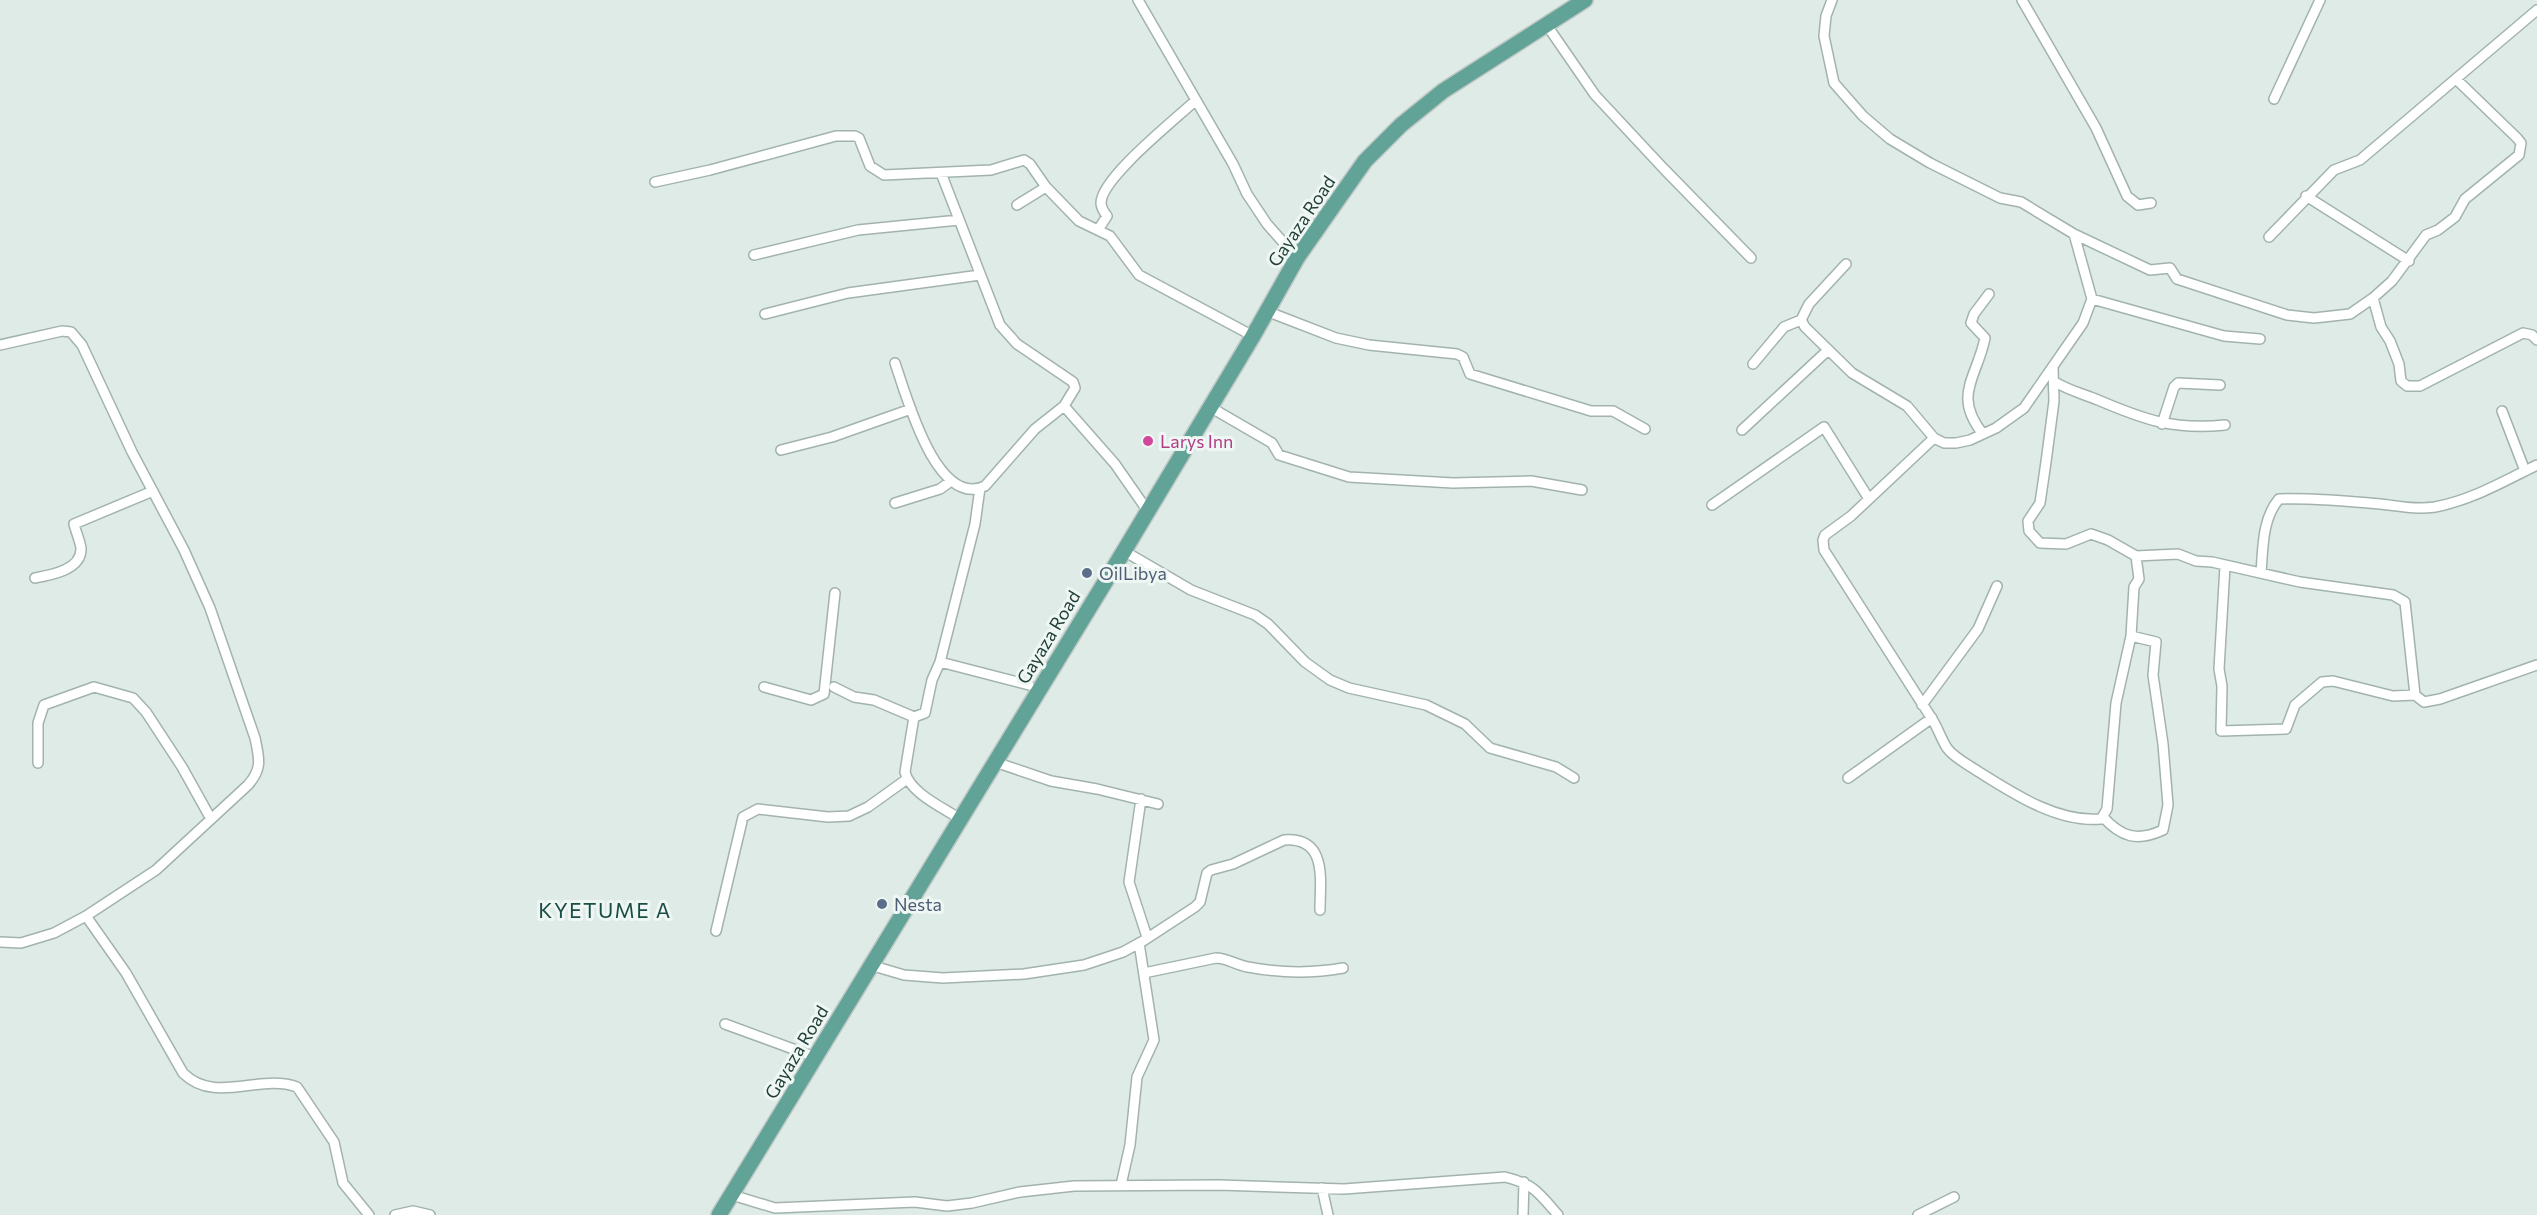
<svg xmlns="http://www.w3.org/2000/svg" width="2537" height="1215" font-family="Commissioner,sans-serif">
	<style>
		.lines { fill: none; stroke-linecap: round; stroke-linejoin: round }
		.street-casing { stroke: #a2b3ad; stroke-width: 12 }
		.primary-casing { stroke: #c0c8c6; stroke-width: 18 }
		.street { stroke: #fff; stroke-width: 9 }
		.primary { stroke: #61a396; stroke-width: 15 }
		.hotel-dot { fill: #d1479c; stroke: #eff7f4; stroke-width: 2 }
		.service-dot { fill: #5c6f8a; stroke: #eff7f4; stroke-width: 2 }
		.labels { text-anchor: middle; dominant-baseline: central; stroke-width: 6; stroke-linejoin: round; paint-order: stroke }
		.street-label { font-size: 18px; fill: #1f3c35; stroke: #eff7f4 }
		.hotel-label { font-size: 18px; fill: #b23c85; stroke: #eff7f4; text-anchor: start }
		.service-label { font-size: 18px; fill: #4e5e75; stroke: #eff7f4; text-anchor: start }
		.quarter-label { font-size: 21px; letter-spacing: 1.5px; fill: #1a4e45; stroke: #eff7f4 }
	</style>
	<rect width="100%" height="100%" fill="#dfebe6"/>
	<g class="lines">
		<defs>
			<path id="street" d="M1138 0 1233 164 1247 194 1267 224 1297 258
				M1832 0 1826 16 1824 36 1834 83 1863 116 1890 139 1930 163 2000 198 2021 202 2074 234 2150 270 2170 268 2177 279 2287 315 2314 318 2350 314 2373 298 2392 281 2426 235 2438 230 2455 217 2465 199 2519 155 2521 143 2517 138 2456 79
				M2022 0 2096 128 2127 196 2138 205 2151 203
				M1546 24 1595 95 1664 169 1751 258
				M2274 99 2320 0
				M655 182 710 170 836 136H855L859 138 870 166 884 175 991 170 1024 160 1030 164 1046 187 1079 221 1110 236 1139 275 1253 336
				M2306 196 2409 261
				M1017 205 1046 187
				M1098 230 1107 216C1104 212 1101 208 1101 203 1101 178 1176 119 1196 100
				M2269 237 2334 170 2360 160 2537 10
				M754 255 858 230 959 220
				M1846 264 1809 304 1801 320 1805 327 1852 373 1907 406 1934 438 1944 443H1956L1970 440 1996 428 2024 408 2083 323 2092 299 2074 234
				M2373 298 2381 327 2390 341 2399 364 2401 381 2407 386H2420L2523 333 2532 335 2537 340
				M2092 299 2224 336 2260 339
				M1266 311 1336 338 1369 345 1457 354 1463 357 1470 374 1591 411H1613L1645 429
				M765 314 848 293 980 275
				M0 345 62 331 71 332 82 345 132 452 184 550 210 608 255 738C259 758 263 768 248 785L156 870 86 916 54 933 21 943 0 942
				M895 363C906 394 936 509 985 486L1035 429 1064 406 1075 388 1073 382 1017 344 1000 325 941 173
				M1753 364 1784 327 1801 320
				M2053 368 2054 401 2046 462 2040 503 2028 521 2029 531 2040 543 2066 544 2091 534 2108 540 2136 556 2178 554 2196 561 2212 562 2300 582 2393 595 2405 602 2415 695 2393 696 2333 681 2322 682 2295 705 2286 729 2221 731 2222 686 2219 669 2225 566
				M2055 382C2068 390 2083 394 2098 400 2145 420 2173 430 2225 425
				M1064 406 1115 464 1147 510
				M1210 407 1272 443 1279 455 1349 477 1453 483 1531 481 1582 490
				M2502 411 2525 471
				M2162 424 2174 387 2178 383 2220 385
				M1742 430 1827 351
				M1983 434C1952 395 1977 378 1985 338L1971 323 1974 314 1989 294
				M1934 438 1851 516 1825 535 1823 540 1824 550C1860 607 1896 663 1932 719 1938 728 1941 739 1947 748 1954 758 1969 765 1979 772 2014 794 2058 823 2101 819L2107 809 2116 703 2131 636 2134 587 2139 579 2136 556
				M781 450 832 437 911 409
				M895 503 940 489 951 481
				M1712 505 1824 427 1869 499
				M1124 551 1191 590 1255 615 1268 624 1305 662 1330 680 1349 688 1426 705 1465 724 1490 748 1556 767 1574 778
				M2261 573C2263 548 2262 519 2279 499 2312 498 2347 501 2380 504 2399 506 2416 510 2435 507 2472 500 2504 481 2537 465
				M35 578C51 575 82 570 81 548 80 541 76 532 74 524L153 491
				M940 662 1029 685
				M764 687 811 700 824 694 835 593
				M834 687 854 697 874 700 914 717
				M2415 695 2424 702 2440 699 2537 665
				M1922 705 1978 629 1997 586
				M995 762 1051 781 1097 789 1158 804
				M38 763V723L44 705 94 687 133 698 146 712 182 767 211 819
				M1848 778 1932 718
				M1141 799 1129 882 1147 937
				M2103 817C2121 837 2137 842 2163 830L2168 805 2163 744 2153 675 2156 642 2131 636
				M960 819C942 807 910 793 905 772L914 717 925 713 932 680 940 662 975 524 980 488
				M86 916 126 973 183 1073C215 1105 260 1073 297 1087L334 1142 343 1183 369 1215
				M716 931 743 817 758 809 828 817 849 816 868 807 907 779
				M870 965 904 975 943 978 1024 974 1084 965 1123 952 1143 941 1195 907 1200 902 1207 873 1211 870 1233 864 1284 840C1328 837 1320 880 1320 910
				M1144 973 1216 958C1227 958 1236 965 1248 967 1280 973 1310 974 1343 968
				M725 1024 815 1057
				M1121 1185 1130 1145 1137 1077 1154 1040 1139 943
				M1322 1188 1328 1215
				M732 1195 775 1208 915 1202 947 1206 972 1203 1020 1192 1074 1186 1219 1185 1344 1189 1505 1177C1534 1184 1539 1193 1558 1215
				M395 1215 413 1211 430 1215
				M1523 1215 1524 1182
				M1918 1215 1954 1197"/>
			<path id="primary" d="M719 1215 1124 551 1253 336 1297 258 1334 205 1365 161 1401 125 1443 91 1585 0"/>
		</defs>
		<use href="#street" class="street-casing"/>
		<use href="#primary" class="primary-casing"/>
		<use href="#street" class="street"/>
		<use href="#primary" class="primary"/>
	</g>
	<circle class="hotel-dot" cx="1148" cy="441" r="6"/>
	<g class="service-dot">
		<circle cx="1087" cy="573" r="6"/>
		<circle cx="882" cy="904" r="6"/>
	</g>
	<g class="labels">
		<g class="street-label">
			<text transform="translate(1301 221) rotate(-56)">Gayaza Road</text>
			<text transform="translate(1048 637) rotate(-59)">Gayaza Road</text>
			<text transform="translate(796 1052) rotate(-59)">Gayaza Road</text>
		</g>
		<g class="hotel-label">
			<text x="1160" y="441">Larys Inn</text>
		</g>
		<g class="service-label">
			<text x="1099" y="573">OilLibya</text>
			<text x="894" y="904">Nesta</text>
		</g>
		<g class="quarter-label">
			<text x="605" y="909">KYETUME A</text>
		</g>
	</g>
</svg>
